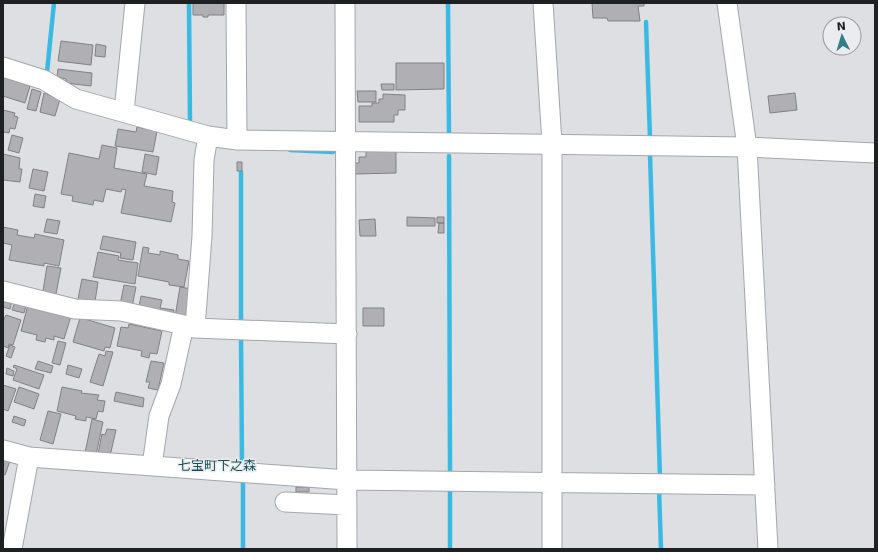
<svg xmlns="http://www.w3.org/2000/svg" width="878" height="552" font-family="'DejaVu Sans','Noto Sans JP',sans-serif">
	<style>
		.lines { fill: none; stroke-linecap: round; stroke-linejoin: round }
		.stream { stroke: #3abae3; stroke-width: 4.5 }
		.building { fill: #b0b0b4; stroke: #818185 }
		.minor-casing { stroke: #a4a6aa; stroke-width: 21 }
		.minor { stroke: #fff; stroke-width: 19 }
		.labels { text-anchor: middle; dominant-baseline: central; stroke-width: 3; stroke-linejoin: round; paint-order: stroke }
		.quarter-label { font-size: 13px; fill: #145056; stroke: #ebecf0 }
	</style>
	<rect width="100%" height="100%" fill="#dddfe3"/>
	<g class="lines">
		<path class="stream" d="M189 3 190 123
			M448 3 449 137
			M646 22 650 138
			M47 72 54 3
			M290 150 333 152
			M650 154 660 478
			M449 156 450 472
			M241 172V326
			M241 336 242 466
			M450 486V549
			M659 489 661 549
			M243 549V480"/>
	</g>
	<path class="building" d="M193 3H224V15H208V17H203V15H193Z
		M592 3H644V6H638L640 21H608L607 18H593Z
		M61 41 93 45 91 65 58 61Z
		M96 44 106 46 105 57 95 56Z
		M396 63H444V89L396 90Z
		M58 69 92 73 91 86 66 83V79L57 77Z
		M3 75 25 81 24 84 30 86 25 103 3 96Z
		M381 84H394V90H382Z
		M32 89 41 92 36 111 27 109Z
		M357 91H376V102H358Z
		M44 93 60 99 55 116 40 112Z
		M795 93 797 110 770 113 768 96Z
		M383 94 405 95V110H398V115H394V122H359V106H372V103H379V99H383Z
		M3 110 15 113 14 116 18 117 15 129 10 128 9 133 3 132Z
		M137 127 157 131 153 152 115 146 118 129 136 132Z
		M12 135 23 138 19 153 8 150Z
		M102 145 117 148 114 168 147 174 144 186 173 191 172 202 175 203 171 222 121 213 126 190 122 189 121 192 106 189 103 202 94 200 93 205 72 201 73 196 61 194 69 153 99 159Z
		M366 151H396V173L355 174 354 163H359V157H366Z
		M3 154 20 158 19 169H22L20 182 3 180Z
		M145 154 159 157 156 175 142 172Z
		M237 162H242V171H237Z
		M33 169 48 172 44 191 29 188Z
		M35 194 46 196 44 208 33 206Z
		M407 217 435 218V226H407Z
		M437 217H444V223H437Z
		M47 219 60 221 57 234 44 232Z
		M375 219 376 236H360L359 220Z
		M439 223H444V233H438Z
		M3 227 18 230 17 235 34 238 35 234 64 240 59 266 44 263V266L9 260 12 245 3 243Z
		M103 236 136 242 133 260 120 258 121 253 100 249Z
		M143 247 149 248 148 253 160 255V251L178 255V259L189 261 184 287 169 285V282L138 276Z
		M98 252 119 256 118 260 138 263 135 284 93 277Z
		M47 266 61 268 55 299 42 297Z
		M82 279 98 282 94 308 77 304Z
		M124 285 136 287 132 307 120 305Z
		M180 287 192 289 187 319 175 317Z
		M3 294 13 296 10 309 3 307Z
		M141 296 162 300 160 308 174 310 173 318 138 311Z
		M16 299 27 302 24 313 12 310Z
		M29 301 72 313 64 339 54 336V340L46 338 45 342 36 340 37 335 21 331Z
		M363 308H384V326H363Z
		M81 314 86 315 85 319 115 328 110 348 105 347 104 351 73 342Z
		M6 315 21 320 13 345 9 344 8 348 3 346V321Z
		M129 324 162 331 157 354 150 353 149 358 141 356 142 351 117 346 121 327 128 328Z
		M58 341 66 343 60 365 52 363Z
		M10 345 15 347 11 358 6 356Z
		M106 351 113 352 103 386 90 382 99 354 105 356Z
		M38 361 53 366 51 373 35 369Z
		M151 361 164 363 158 390 148 388 150 382H146Z
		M14 365 44 375 39 389 13 380 17 369 13 367Z
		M68 365 82 369 79 378 66 374Z
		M7 368 14 371 13 376 6 374Z
		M3 385 16 389 8 411 3 409Z
		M19 387 39 394 34 409 14 402Z
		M62 387 82 391 81 393 99 395 97 400 105 401 103 412 98 411 96 419 86 417V421L75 419 76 416 57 411Z
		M116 392 144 398 143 407 114 401Z
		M48 411 61 414 53 444 40 440Z
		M14 416 26 420 24 426 12 422Z
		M92 419 103 422 96 455 85 453Z
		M107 429 116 430 110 456 98 454 102 434 105 435Z
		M3 455 11 458 5 475 3 474Z
		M296 487H309V492H296Z"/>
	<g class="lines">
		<defs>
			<path id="minor" d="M236 3 237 140
				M345 3 347 549
				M543 3 552 143V549
				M727 3 747 147 768 549
				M3 67 44 80 76 99 208 136 237 140 747 147 875 153
				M124 112 135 3
				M3 291 75 309 121 311 184 325
				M195 328 202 236 204 160 208 136
				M3 450 29 457 347 480 765 485
				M152 466 159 416 171 384 184 325 195 328 347 334
				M285 502 347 505
				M12 549 29 457"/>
		</defs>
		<use href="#minor" class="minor-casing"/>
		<use href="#minor" class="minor"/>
	</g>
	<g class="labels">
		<g class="quarter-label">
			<text x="217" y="465">七宝町下之森</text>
		</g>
	</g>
	<rect width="878" height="552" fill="none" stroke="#1f2021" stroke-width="8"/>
	<g transform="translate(842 36) rotate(355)"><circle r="19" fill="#ebecf0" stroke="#999a9d"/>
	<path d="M0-3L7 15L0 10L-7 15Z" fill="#347c84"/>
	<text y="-6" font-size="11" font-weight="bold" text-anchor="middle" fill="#1f2021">N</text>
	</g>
</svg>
